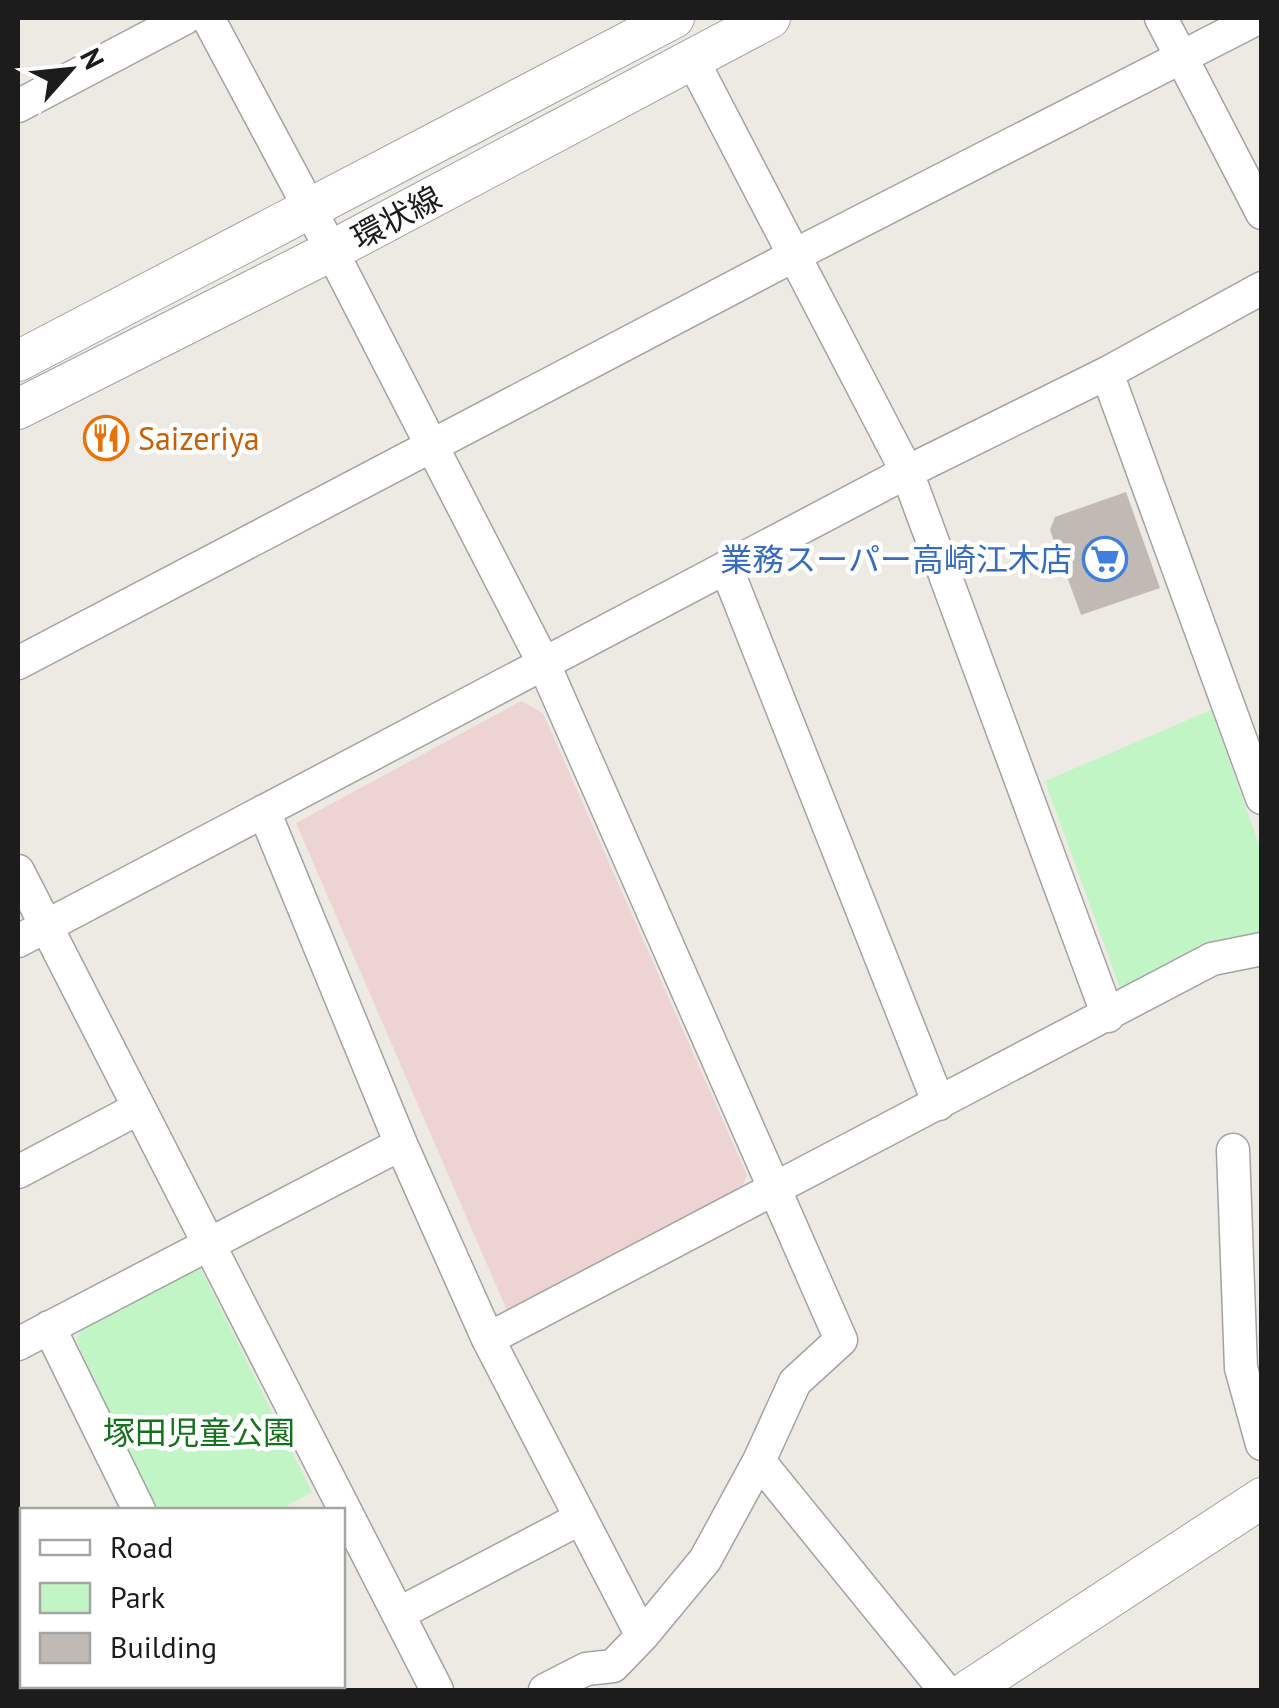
<svg xmlns="http://www.w3.org/2000/svg" width="1279" height="1708" font-family="'PT Sans','Noto Sans JP',sans-serif">
	<style>
		.commercial { fill: #edd4d3 }
		.park { fill: #c2f5c6 }
		.building { fill: #c1b9b3 }
		.lines { fill: none; stroke-linecap: round; stroke-linejoin: round }
		.minor-casing { stroke: #a3a3a3; stroke-width: 35 }
		.tertiary-casing { stroke: #a3a3a3; stroke-width: 42 }
		.minor { stroke: #fff; stroke-width: 32 }
		.tertiary { stroke: #fff; stroke-width: 40 }
		.labels { text-anchor: middle; dominant-baseline: central; stroke-width: 9; stroke-linejoin: round; paint-order: stroke }
		.street-label { font-size: 32px; fill: #1c1c1c; stroke: #fff }
		.food-label { font-size: 32px; fill: #c56008; stroke: #fff; text-anchor: start }
		.shop-label { font-size: 32px; fill: #366cbe; stroke: #fff; text-anchor: end }
		.park-label { font-size: 32px; fill: #13721b; stroke: #fff }
	</style>
	<rect width="100%" height="100%" fill="#edeae3"/>
	<path class="commercial" d="M521 701 543 713 747 1175 740 1191 508 1313 296 823Z"/>
	<path class="park" d="M1211 710 1261 850V937L1206 947 1120 988 1045 781Z
		M200 1267 312 1492 279 1510H153L76 1340 83 1325Z"/>
	<path class="building" d="M1126 492 1160 588 1081 615 1050 530 1055 517Z"/>
	<g class="lines">
		<defs>
			<path id="minor" d="M208 18 309 207 543 662 841 1340 795 1382 759 1461 705 1560 642 1636 613 1666 586 1669 545 1690
				M1161 18 1262 213
				M692 59 907 472 1108 1016
				M18 106 185 18
				M1107 373 1262 798
				M726 567 939 1104
				M18 663 793 256 1258 18
				M264 811 401 1144 488 1339 642 1636
				M18 871 437 1690
				M18 941 907 472 1107 373 1262 288
				M1233 1150 1241 1368 1262 1444
				M18 1172 139 1108
				M49 1327 139 1510
				M488 1339 1212 959 1262 949
				M18 1344 401 1144
				M759 1461 945 1690
				M398 1614 581 1518
				M18 1685 20 1690
				M225 1686 228 1690"/>
			<path id="tertiary" d="M18 361 674 18
				M18 409 331 251 770 18
				M969 1690 1262 1498"/>
		</defs>
		<use href="#minor" class="minor-casing"/>
		<use href="#tertiary" class="tertiary-casing"/>
		<use href="#minor" class="minor"/>
		<use href="#tertiary" class="tertiary"/>
	</g>
	<defs>
		<symbol id="restaurant-ring" viewBox="-11 -11 22 22"><circle r="9.5" fill="#fff" stroke="#e8710a" stroke-width="1.5"/><path d="M-5-6h1v4h1v-4h1v4h1v-4h1v5L-1.5 .5V6h-2V.5L-5-1ZM5-6V6H3V1.5H1.5Q1.5-4 5-6Z" fill="#e8710a"/></symbol>
		<symbol id="supermarket-ring" viewBox="-11 -11 22 22"><circle r="9.5" fill="#fff" stroke="#3f7fe0" stroke-width="1.5"/><path d="M-6-5.5h2.5l.6 2H6L4.5 2H-2.5L-4.4-4H-6ZM-1.5 3.2a1.3 1.3 0 1 0 .1 0ZM3 3.2a1.3 1.3 0 1 0 .1 0Z" fill="#3f7fe0"/></symbol>
	</defs>
	<g fill-rule="evenodd">
		<use href="#restaurant-ring" x="81" y="413" width="50" height="50"/>
		<use href="#supermarket-ring" x="1080" y="534" width="50" height="50"/>
	</g>
	<g class="labels">
		<g class="street-label">
			<text transform="translate(396 217) rotate(-28)">環状線</text>
		</g>
		<g class="food-label">
			<text x="138" y="438">Saizeriya</text>
		</g>
		<g class="shop-label">
			<text x="1072" y="559">業務スーパー高崎江木店</text>
		</g>
		<g class="park-label">
			<text x="199" y="1432">塚田児童公園</text>
		</g>
	</g>
	<rect width="1279" height="1708" fill="none" stroke="#1c1c1c" stroke-width="40"/>
	<rect x="20" y="1508" width="325" height="180" fill="#ffffff" stroke="#a4a4a4" stroke-width="2.5"/>
	<rect x="40" y="1540" width="50" height="15" fill="#ffffff" stroke="#a4a4a4" stroke-width="2.5"/>
	<text x="110" y="1558" font-size="30" fill="#1c1c1c">Road</text>
	<rect x="40" y="1583" width="50" height="30" fill="#c2f5c6" stroke="#a4a4a4" stroke-width="2.5"/>
	<text x="110" y="1608" font-size="30" fill="#1c1c1c">Park</text>
	<rect x="40" y="1633" width="50" height="30" fill="#c1b9b3" stroke="#a4a4a4" stroke-width="2.5"/>
	<text x="110" y="1658" font-size="30" fill="#1c1c1c">Building</text>
	<g transform="translate(70 70) rotate(63)" stroke="#ffffff" stroke-width="8" paint-order="stroke">
	<path d="M0-8L18 38L0 25L-18 38Z" fill="#1c1c1c"/>
	<text y="-15" font-size="28" font-weight="bold" text-anchor="middle" fill="#1c1c1c">N</text>
	</g>
</svg>
